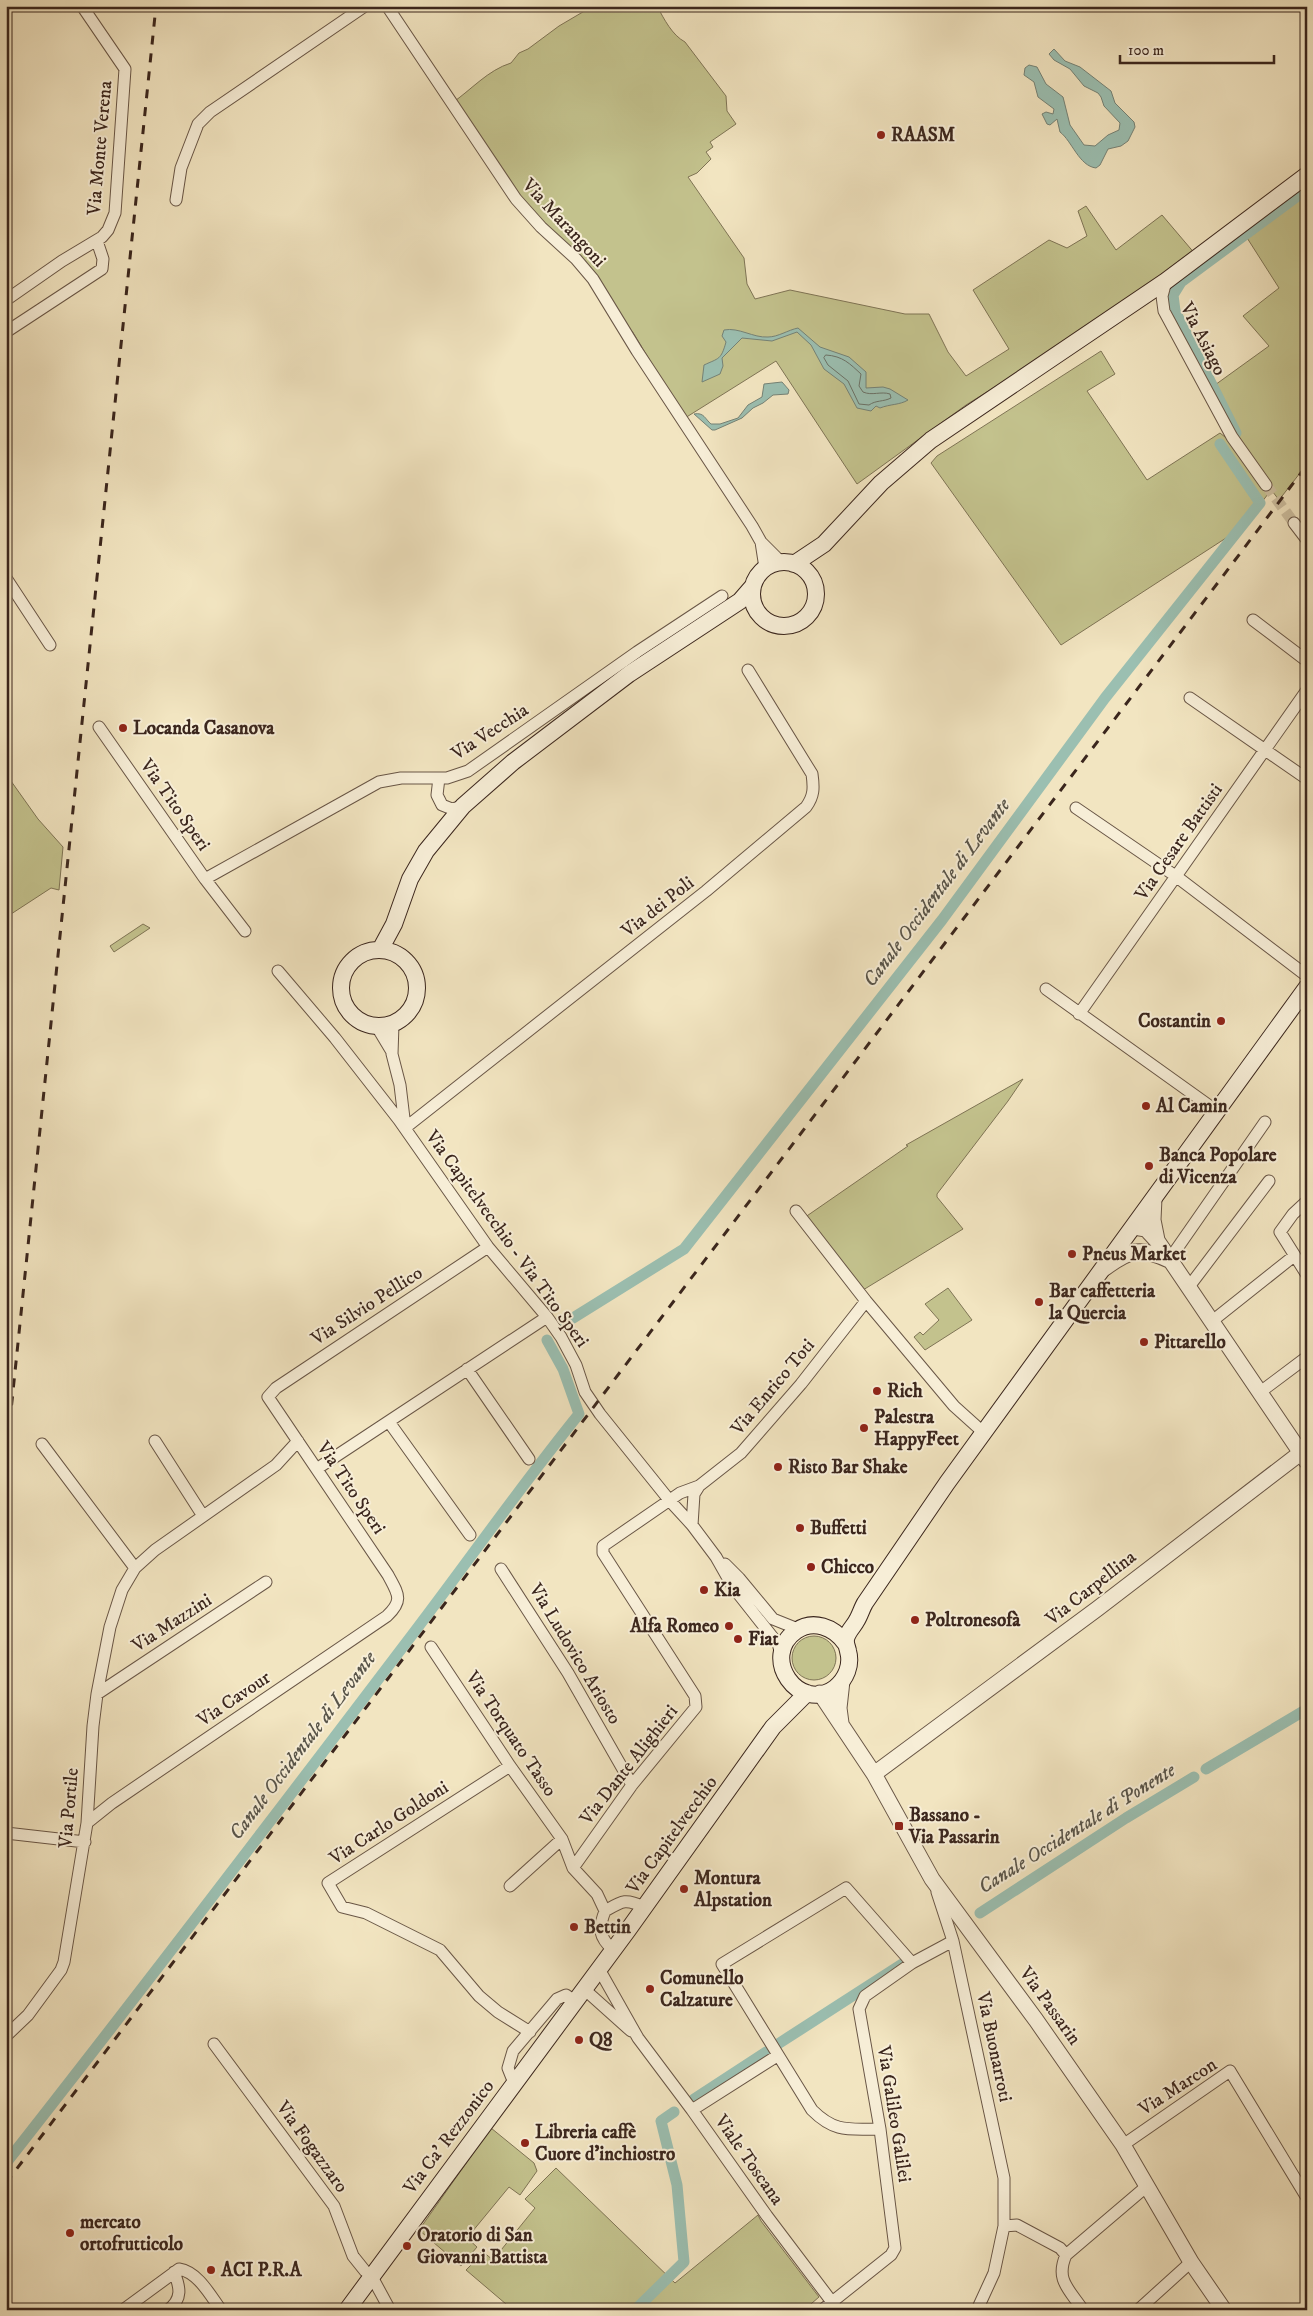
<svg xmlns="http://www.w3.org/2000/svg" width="1313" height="2316" font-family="'IM FELL DW Pica',serif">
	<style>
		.green { fill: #c3c28d; stroke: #7f7455 }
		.water { fill: #9bbfb1; stroke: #758276 }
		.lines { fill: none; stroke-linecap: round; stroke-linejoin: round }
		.shore { stroke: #6b7267; stroke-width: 1 }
		.canal { stroke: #9bbfb1; stroke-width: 11 }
		.minor-tunnel { stroke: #cdbfa0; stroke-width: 11; stroke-dasharray: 11 5.5; stroke-linecap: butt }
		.minor-casing { stroke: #695646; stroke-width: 13 }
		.tertiary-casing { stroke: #695646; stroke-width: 17 }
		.secondary-casing { stroke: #3b261d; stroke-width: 18 }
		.minor { stroke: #f7eed7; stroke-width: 11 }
		.tertiary { stroke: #f7eed7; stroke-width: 15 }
		.secondary { stroke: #f7eed7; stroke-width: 16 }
		.rail { stroke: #3b261d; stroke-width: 3; stroke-dasharray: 9 9; stroke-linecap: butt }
		.poi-dot { fill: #8f2418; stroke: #f7eed7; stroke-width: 2 }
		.labels { text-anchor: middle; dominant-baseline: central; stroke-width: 4; stroke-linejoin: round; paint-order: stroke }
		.poi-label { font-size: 19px; font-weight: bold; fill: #3b261d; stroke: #f7eed7; text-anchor: start }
		.street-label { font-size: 19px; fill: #3b261d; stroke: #f7eed7 }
		.water-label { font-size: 20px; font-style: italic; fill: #585449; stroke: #f7eed7 }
	</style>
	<rect width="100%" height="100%" fill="#f2e5c1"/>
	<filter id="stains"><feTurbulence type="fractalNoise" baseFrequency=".004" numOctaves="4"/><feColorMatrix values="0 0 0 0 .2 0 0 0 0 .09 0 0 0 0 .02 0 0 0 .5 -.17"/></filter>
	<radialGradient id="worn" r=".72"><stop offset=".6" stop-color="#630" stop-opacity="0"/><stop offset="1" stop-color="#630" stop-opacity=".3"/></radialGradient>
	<path class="green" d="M593 6H657C664 19 672 35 685 42L726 96 727 111 736 124 710 142 713 147 706 152 711 159 697 173 688 177 744 258 747 284 755 299 790 290 905 314H929L948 352 966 376 1009 349 973 290 1049 240 1067 248 1087 236 1078 211 1086 206 1116 250 1162 215 1196 255 1091 327 966 405 857 484 776 361 685 418 632 331 628 332 601 290 552 239 452 103C471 90 488 70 511 63L519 53 528 49 559 26Z
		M1307 182V464L1279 500 1253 466 1208 390 1269 346 1243 316 1279 288 1242 230Z
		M1101 351 1115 374 1087 391 1147 480 1220 433 1230 441 1268 494 1243 527 1061 645 931 463 937 456Z
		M6 774 38 819 63 847 59 890 51 888 8 916 6 913Z
		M143 924 150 928 114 952 110 946Z
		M1023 1079 1008 1101 937 1194V1197L963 1229 863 1290 801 1220 908 1146 906 1145Z
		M948 1288 972 1320 925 1350 914 1337 920 1332 923 1335 939 1320 925 1304Z
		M792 1658a22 22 0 1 1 44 0a22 22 0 1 1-44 0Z
		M491 2128 534 2163 537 2171 520 2195 509 2187 467 2238 477 2247 461 2266 419 2230Z
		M556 2168 675 2283 758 2215 761 2221 819 2297 804 2310H513L466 2270 477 2259 476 2258 482 2251 493 2260 535 2208 525 2199Z"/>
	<path class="water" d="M1054 49 1065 61 1080 67 1111 91 1115 103 1134 122 1135 127 1128 141 1121 146 1108 149 1100 165 1096 168C1079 166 1072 141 1060 132L1057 119 1050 125 1047 124 1042 114 1046 112 1053 114 1054 109 1038 97 1034 82 1024 75 1025 68 1029 65 1037 67 1046 84 1063 97 1070 125 1084 145 1095 146 1108 135 1119 130 1120 123 1104 106 1101 97 1098 93 1084 86 1070 69 1054 60 1049 54Z
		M798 328 820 347 849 357 866 372V388L883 387 890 389 908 400C900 405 890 404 880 408L876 406 871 411 857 408 844 384 824 369 811 345 797 332 772 341 742 338 722 358 723 366 720 374 702 382 704 365C719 358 721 360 726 342L722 336 724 330C739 327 753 338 768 337 778 337 788 330 798 328Z
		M782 382 789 390 788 394 773 395 763 403 753 408 742 418 715 430H712L694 414C704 412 705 419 711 424H720L738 418 748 405 762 397 764 384Z"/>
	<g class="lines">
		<path class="shore" d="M826 355C843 356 850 364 861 374L859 386 863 392C872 396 881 391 890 394L891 398C883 402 876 400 869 405L859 404 848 381 828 365 824 358Z"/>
		<path class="canal" d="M1236 433 1175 311 1173 295 1181 282 1307 189
			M565 1323 684 1249 942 920 1105 698 1260 503 1220 444
			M1206 1769 1307 1709
			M980 1913 1126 1818 1194 1777
			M778 2044 902 1964
			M694 2099 766 2052
			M6 2163C138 1995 267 1826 396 1656 458 1576 515 1493 579 1414L563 1369 547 1340
			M635 2310 684 2262 677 2185 661 2121 674 2112"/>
		<path class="minor-tunnel" d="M1266 485 1294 523"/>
		<defs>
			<path id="minor" d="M387 6 516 199 541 227 576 259 593 279 637 351 752 526 761 542 765 568
				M176 200 181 168 198 124 210 112 365 6
				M1166 281 1162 296 1164 311 1232 437 1266 485
				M6 300 62 261 102 237 108 230 115 213 125 69 82 6
				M6 332 102 269 103 259 97 241
				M1294 523 1307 540
				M762 543 781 562
				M6 578 50 645
				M1253 620 1307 661
				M1190 698 1307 779
				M99 727 205 879 245 931
				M439 778 437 795 442 805 452 809 463 806
				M1076 808 1177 877 1307 976
				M205 879 379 782 401 778H447L468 771 637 652 722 596
				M278 971 335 1038 399 1120 488 1247 547 1317 561 1337 576 1365 585 1392 600 1414 670 1501 692 1525 716 1557 733 1587 778 1644 781 1654
				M1046 989 1218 1112
				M1079 1014 1307 690
				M393 1024 392 1054 400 1085 405 1127
				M377 1027 392 1052
				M405 1128 706 891 806 807C814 796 814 788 812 774L748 670
				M1307 1201 1293 1214 1280 1232 1307 1275
				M796 1211 866 1301 954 1406 984 1433
				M1169 1260 1265 1122
				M1188 1288 1269 1181
				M1211 1322 1294 1256
				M467 1369 529 1459
				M1259 1393 1307 1357
				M389 1422 470 1535
				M155 1441 203 1516
				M42 1444 135 1568
				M318 1468 547 1317
				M692 1525 694 1494 699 1486
				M725 1564 739 1578 773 1619 798 1629
				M501 1569 568 1673 632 1785
				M431 1647 510 1766 562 1839 573 1868 597 1894 605 1911C598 1929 599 1937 613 1950
				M97 1694 266 1582
				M510 1766 328 1883 342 1907 366 1913 440 1950 479 1996 498 2012 530 2032
				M87 1823 112 1803 387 1616C404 1600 398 1594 388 1575L268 1397 276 1388 488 1247
				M6 1833 85 1842
				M573 1868 632 1785 696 1707 695 1696 603 1553V1546L680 1493 699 1486 741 1453 801 1384 866 1301
				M510 1886 562 1839
				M937 1892 953 1941 1004 2178V2226L994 2273 977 2310
				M605 1911C622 1901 625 1898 644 1907
				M599 1969 638 2038 692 2110 767 2216 838 2310
				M584 1989 631 2031
				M6 2036 28 2015 61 1970 64 1962 87 1823 93 1726 97 1694 110 1627 122 1590 135 1568 155 1550 276 1465 298 1441
				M214 2044 334 2206 353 2256 365 2271 371 2275 390 2310
				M514 2083 508 2068 513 2051 557 1999 566 1995 575 2001
				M692 2110 777 2056
				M880 2129C849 2129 835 2133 812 2110L722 1964 846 1888 912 1963
				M1123 2145 1230 2071 1307 2198
				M1004 2226 1017 2225 1060 2248 1066 2255
				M123 2310 179 2269C198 2272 210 2295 221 2310
				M168 2310C183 2299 180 2287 174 2272
				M822 2310 891 2255 895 2248 880 2129 859 2009 865 1996 912 1963 953 1941
				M1083 2310C1069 2289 1055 2280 1066 2255L1147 2186
				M1138 2310 1191 2262"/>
			<path id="tertiary" d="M1154 1198 1153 1220 1157 1240
				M1134 1227 1146 1229 1158 1242 1307 1462
				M1105 1268C1129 1250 1140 1246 1169 1260
				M820 1693 874 1774 932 1879 1036 2020 1123 2145 1191 2262 1224 2310
				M841 1723 839 1708 842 1681
				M874 1774 1097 1609 1307 1448"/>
			<path id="secondary" d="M752 594a32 32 0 1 1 64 0a32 32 0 1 1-64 0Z
				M794 564 824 544 881 483 931 440 1166 281 1307 175
				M341 988a38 38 0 1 1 76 0a38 38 0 1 1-76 0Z
				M380 950 394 924 410 879 426 851 463 806 513 762 629 674 740 601 753 586
				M845 1643C834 1627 813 1619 796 1631 759 1657 799 1714 835 1688 846 1679 852 1665 848 1651 847 1645 844 1642 847 1636 849 1630 854 1626 857 1620 860 1615 862 1608 865 1603L947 1483 1307 987
				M347 2310 628 1930 773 1727 807 1693"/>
		</defs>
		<use href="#minor" class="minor-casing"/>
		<use href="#tertiary" class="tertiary-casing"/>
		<use href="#secondary" class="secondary-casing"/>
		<use href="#minor" class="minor"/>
		<use href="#tertiary" class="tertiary"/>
		<use href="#secondary" class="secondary"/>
		<path class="rail" d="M6 1459 156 6
			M6 2183 1307 465"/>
	</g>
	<g class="poi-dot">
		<circle cx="881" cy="135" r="5"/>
		<circle cx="123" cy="728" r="5"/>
		<circle cx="1221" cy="1021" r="5"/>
		<circle cx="1146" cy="1106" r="5"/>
		<circle cx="1149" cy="1166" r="5"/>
		<circle cx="1072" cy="1254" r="5"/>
		<circle cx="1039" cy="1302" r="5"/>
		<circle cx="1144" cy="1342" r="5"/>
		<circle cx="877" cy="1391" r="5"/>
		<circle cx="864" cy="1428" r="5"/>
		<circle cx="778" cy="1467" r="5"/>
		<circle cx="800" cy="1528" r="5"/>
		<circle cx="811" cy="1567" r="5"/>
		<circle cx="704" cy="1590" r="5"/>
		<circle cx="915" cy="1620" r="5"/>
		<circle cx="729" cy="1626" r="5"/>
		<circle cx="738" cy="1639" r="5"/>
		<rect x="894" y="1821" width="10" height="10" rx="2.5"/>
		<circle cx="684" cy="1889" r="5"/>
		<circle cx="574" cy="1927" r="5"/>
		<circle cx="650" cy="1989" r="5"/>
		<circle cx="579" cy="2040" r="5"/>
		<circle cx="525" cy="2143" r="5"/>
		<circle cx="70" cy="2233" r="5"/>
		<circle cx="407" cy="2246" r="5"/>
		<circle cx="211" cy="2270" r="5"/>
	</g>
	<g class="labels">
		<g class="poi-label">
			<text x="891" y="135">RAASM</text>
			<text x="133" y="728">Locanda Casanova</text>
			<text x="1211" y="1021" text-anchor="end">Costantin</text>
			<text x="1156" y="1106">Al Camin</text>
			<text x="1159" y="1155">Banca Popolare<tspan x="1159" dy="22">di Vicenza</tspan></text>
			<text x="1082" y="1254">Pneus Market</text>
			<text x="1049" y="1291">Bar caffetteria<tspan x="1049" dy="22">la Quercia</tspan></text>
			<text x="1154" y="1342">Pittarello</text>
			<text x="887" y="1391">Rich</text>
			<text x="874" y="1417">Palestra<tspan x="874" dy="22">HappyFeet</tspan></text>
			<text x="788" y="1467">Risto Bar Shake</text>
			<text x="810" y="1528">Buffetti</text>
			<text x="821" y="1567">Chicco</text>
			<text x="714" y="1590">Kia</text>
			<text x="925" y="1620">Poltronesofà</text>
			<text x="719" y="1626" text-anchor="end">Alfa Romeo</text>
			<text x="748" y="1639">Fiat</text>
			<text x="909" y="1815">Bassano -<tspan x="909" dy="22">Via Passarin</tspan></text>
			<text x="694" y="1878">Montura<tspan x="694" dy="22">Alpstation</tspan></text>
			<text x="584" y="1927">Bettin</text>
			<text x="660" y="1978">Comunello<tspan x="660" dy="22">Calzature</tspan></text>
			<text x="589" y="2040">Q8</text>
			<text x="535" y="2132">Libreria caffè<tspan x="535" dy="22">Cuore d'inchiostro</tspan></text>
			<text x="80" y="2222">mercato<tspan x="80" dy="22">ortofrutticolo</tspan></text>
			<text x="417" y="2235">Oratorio di San<tspan x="417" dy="22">Giovanni Battista</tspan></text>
			<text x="221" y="2270">ACI P.R.A</text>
		</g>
		<g class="street-label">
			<text transform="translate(100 148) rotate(-85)">Via Monte Verena</text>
			<text transform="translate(564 223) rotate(47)">Via Marangoni</text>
			<text transform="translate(1203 339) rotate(63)">Via Asiago</text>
			<text transform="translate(490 732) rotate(-33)">Via Vecchia</text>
			<text transform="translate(175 805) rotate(55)">Via Tito Speri</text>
			<text transform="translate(1179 842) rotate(-55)">Via Cesare Battisti</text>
			<text transform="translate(658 907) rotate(-38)">Via dei Poli</text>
			<text transform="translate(507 1239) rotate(54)">Via Capitelvecchio - Via Tito Speri</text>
			<text transform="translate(367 1306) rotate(-33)">Via Silvio Pellico</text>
			<text transform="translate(773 1387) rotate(-50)">Via Enrico Toti</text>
			<text transform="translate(351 1488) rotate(56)">Via Tito Speri</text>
			<text transform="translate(1091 1588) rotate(-38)">Via Carpellina</text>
			<text transform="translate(172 1623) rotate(-33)">Via Mazzini</text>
			<text transform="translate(575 1654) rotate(59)">Via Ludovico Ariosto</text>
			<text transform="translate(234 1699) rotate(-34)">Via Cavour</text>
			<text transform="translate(511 1734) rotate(56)">Via Torquato Tasso</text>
			<text transform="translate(629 1765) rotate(-52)">Via Dante Alighieri</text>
			<text transform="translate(69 1808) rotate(-85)">Via Portile</text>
			<text transform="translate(389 1823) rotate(-33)">Via Carlo Goldoni</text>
			<text transform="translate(672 1835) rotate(-54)">Via Capitelvecchio</text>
			<text transform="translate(1050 2006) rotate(54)">Via Passarin</text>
			<text transform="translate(994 2047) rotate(78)">Via Buonarroti</text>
			<text transform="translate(1178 2087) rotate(-33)">Via Marcon</text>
			<text transform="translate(894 2114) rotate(81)">Via Galileo Galilei</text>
			<text transform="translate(449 2137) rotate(-53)">Via Ca' Rezzonico</text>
			<text transform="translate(312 2147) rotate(54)">Via Fogazzaro</text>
			<text transform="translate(749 2160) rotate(55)">Viale Toscana</text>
		</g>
		<g class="water-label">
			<text transform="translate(937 893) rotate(-53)">Canale Occidentale di Levante</text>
			<text transform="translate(303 1746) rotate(-53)">Canale Occidentale di Levante</text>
			<text transform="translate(1077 1829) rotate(-32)">Canale Occidentale di Ponente</text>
		</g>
	</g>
	<rect width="1313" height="2316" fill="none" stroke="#f2e5c1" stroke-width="25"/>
	<rect x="8" y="8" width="1298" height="2301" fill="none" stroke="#3b261d" stroke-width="2.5"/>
	<rect x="12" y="12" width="1288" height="2291" fill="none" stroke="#3b261d"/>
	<path d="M1120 55v8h154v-8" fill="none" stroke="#3b261d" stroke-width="2.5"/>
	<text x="1128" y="55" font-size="15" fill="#3b261d" stroke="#f7eed7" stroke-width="4" paint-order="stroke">100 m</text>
	<rect width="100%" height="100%" filter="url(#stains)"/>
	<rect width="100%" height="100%" fill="url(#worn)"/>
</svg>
